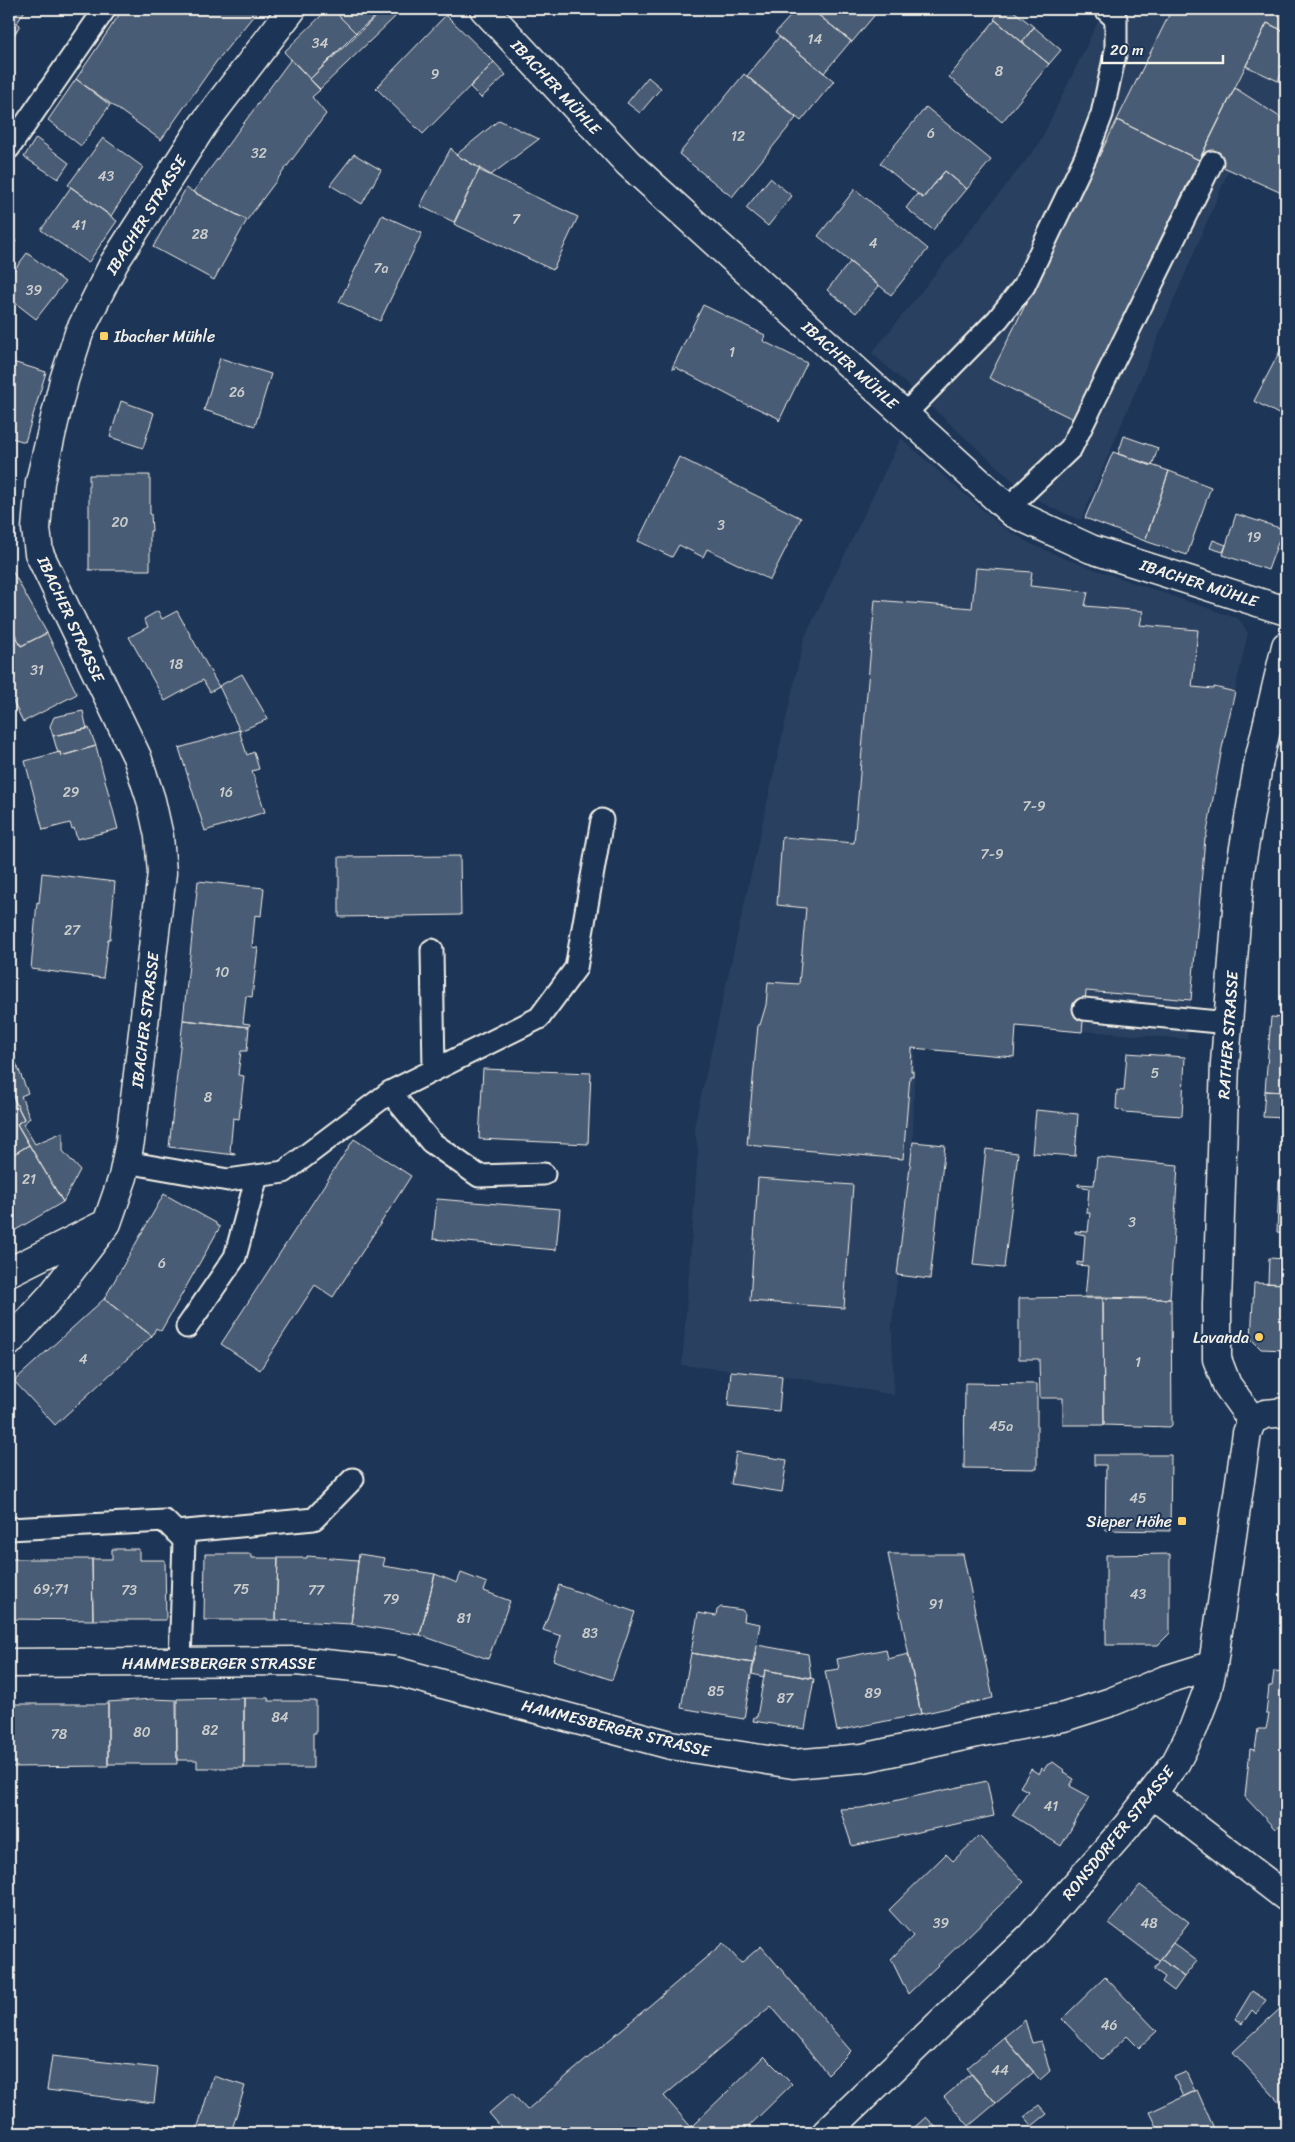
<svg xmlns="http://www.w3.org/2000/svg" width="1295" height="2142" font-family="Sriracha,sans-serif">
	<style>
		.built { fill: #2a4060 }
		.building { fill: #485b74; stroke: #f4f1e8 }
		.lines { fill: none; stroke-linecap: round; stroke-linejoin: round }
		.service-casing { stroke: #f4f1e8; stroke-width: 25 }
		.minor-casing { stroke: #f4f1e8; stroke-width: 31 }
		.secondary-casing { stroke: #f4f1e8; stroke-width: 31 }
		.service { stroke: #1d3557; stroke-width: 21 }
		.minor { stroke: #1d3557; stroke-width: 28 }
		.secondary { stroke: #1d3557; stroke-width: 28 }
		.poi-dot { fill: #ffd166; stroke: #1d3557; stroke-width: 2 }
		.labels { text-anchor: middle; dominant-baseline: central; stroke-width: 4; stroke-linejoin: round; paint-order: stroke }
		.number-label { font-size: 14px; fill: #c9cccb }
		.street-label { font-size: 16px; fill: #f4f1e8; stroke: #1d3557 }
		.poi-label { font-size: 16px; fill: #f4f1e8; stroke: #1d3557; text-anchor: end }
	</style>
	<rect width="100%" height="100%" fill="#1d3557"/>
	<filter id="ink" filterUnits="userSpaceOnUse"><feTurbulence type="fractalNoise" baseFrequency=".02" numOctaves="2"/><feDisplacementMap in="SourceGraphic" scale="10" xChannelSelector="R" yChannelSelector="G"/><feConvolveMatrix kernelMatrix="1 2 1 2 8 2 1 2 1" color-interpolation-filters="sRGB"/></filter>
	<g filter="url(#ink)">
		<path class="built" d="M1104 9H1286V195L1229 170 1081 520 1052 508 1025 492 872 353 1039 144Z
			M901 438 1001 526 1031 544 1068 560 1239 619 1248 633 1222 748 1206 838 1187 1039 1016 1026 1014 1057 915 1048 913 1142 892 1324 894 1395 801 1378 682 1365 698 1151 694 1127 804 639Z"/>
		<path class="building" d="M9 9H26L17 23 20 25 9 44Z
			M123 9H259L216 62 161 140 76 79Z
			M328 9H332L356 33 310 79 284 52Z
			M332 9H384L356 33Z
			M384 9H391L397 15 320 89 310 79Z
			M797 9H811L852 42H850L824 73 775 33Z
			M811 9H876L878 11 852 42Z
			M1002 9H1011L1034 27 1022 42 994 19Z
			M1172 9H1286V32L1267 23 1199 160 1117 120Z
			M446 15 494 62 423 134 376 88Z
			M995 20 1049 64 1002 122 949 77Z
			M1267 23 1286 32V64L1278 81 1246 66Z
			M1034 27 1061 50 1049 64 1022 42Z
			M779 37 834 81 801 121 747 76Z
			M291 59 320 90 312 97 326 114 247 220 193 192Z
			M494 62 506 75 481 98 470 87Z
			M744 74 796 118 732 197 679 154Z
			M648 77 661 88 640 113 627 103Z
			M76 79 110 105 81 146 48 120Z
			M1235 88 1286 121V195L1201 157Z
			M926 107 991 160 967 189 945 171 923 198 880 163Z
			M499 120 539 139 491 175 456 155Z
			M1117 120 1199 160 1073 419 989 378Z
			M36 138 69 163 58 179 24 157Z
			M103 138 143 167 111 216 68 185Z
			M451 148 456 155 480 168 454 222 420 206Z
			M354 154 381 170 362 204 330 185Z
			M479 170 578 217 553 270 454 224Z
			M945 171 967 189 933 230 906 208 917 194 923 198Z
			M770 178 792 196 768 226 746 208Z
			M71 187 117 221 88 263 41 230Z
			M186 188 247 220 214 280 153 247Z
			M855 189 928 249 891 295 818 236Z
			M382 215 422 233 380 321 339 302Z
			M9 236 16 241 9 254Z
			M27 253 65 282 36 319 9 298V277Z
			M850 262 879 286 856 313 827 290Z
			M703 305 765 335 763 341 807 363 779 421 778 418 750 405 749 406 675 367 674 369 672 368Z
			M1281 349 1286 352V418L1254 401Z
			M220 358 271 374 255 426 204 410Z
			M9 361 46 372 25 442 9 437Z
			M121 401 154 413 143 448 110 437Z
			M1124 436 1158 448 1152 466 1118 454Z
			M1113 452 1169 471 1145 541 1085 518Z
			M679 457 801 518 770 580 707 549 703 557 679 545 672 557 638 541Z
			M1169 471 1211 487 1187 555 1145 541Z
			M89 475H150V514H151L152 531H150V570H89Z
			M1236 514 1283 529 1268 570 1223 555Z
			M1213 540 1226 545 1223 552 1210 548Z
			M9 565 47 633 21 646 9 622Z
			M976 568 1032 572 1030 586 1088 592 1085 606 1143 611 1140 625 1198 630 1192 687 1214 689V687L1235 692 1222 748 1206 838H1205L1191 1000 1086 991 1082 1032 1016 1026 1014 1057 912 1048 911 1071H913V1076H910L903 1159 747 1145 758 1025H760L766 1005 768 982 799 984 806 908 777 905 782 837 854 843 875 600 972 608Z
			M158 611 162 619 177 611 219 687 210 692 203 680 165 701 129 637 148 627 144 619Z
			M47 633 77 694 23 722 9 693V642L17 638 21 646Z
			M242 674 268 719 240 731 219 686Z
			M83 711 87 729 53 736 50 726 54 717Z
			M89 728 96 746 61 756 60 752 58 753 53 736Z
			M239 730 247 755 254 752 259 769 252 771 265 812 205 831 179 748Z
			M96 746 118 829 77 839 74 828 72 829 70 823 43 830 25 761 60 752 61 756Z
			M460 856 461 915 339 917V857Z
			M42 873 115 882 110 939H108L103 978 31 969 37 902 39 903Z
			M198 881 264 888 261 916 255 915 252 947 258 948 252 997 246 996 243 1023 250 1024 249 1027 183 1020Z
			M1271 1017 1286 1018V1092L1265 1091Z
			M183 1020 249 1027 247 1051H241L238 1075 244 1076 239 1119 233 1118 230 1152 235 1153V1155L169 1147Z
			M9 1045 28 1093 21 1096 30 1118 23 1124 35 1144 63 1132V1151L80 1170 63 1202 17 1124 24 1119 13 1097 9 1098Z
			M1127 1053 1185 1057 1182 1116 1123 1112V1110L1116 1109 1117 1090 1124 1091Z
			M483 1069 591 1073 588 1144 479 1139Z
			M1265 1091 1286 1092V1118L1263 1117Z
			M13 1097 24 1119 17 1124 29 1145 9 1157V1098Z
			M1036 1110 1078 1114 1075 1156 1032 1153Z
			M354 1139 411 1176 333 1297 315 1285 260 1370 221 1344Z
			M913 1142 945 1145 930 1279 897 1275Z
			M29 1145 63 1202 9 1234V1157Z
			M986 1149 1018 1153 1004 1268 973 1265Z
			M1097 1157 1178 1165 1170 1299 1085 1298 1088 1266 1077 1265V1262L1083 1263 1085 1235 1075 1233V1231L1088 1232 1090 1213H1087L1089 1188 1078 1186V1184L1094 1185Z
			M758 1178 853 1185 844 1308 750 1301Z
			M1279 1181H1286V1233L1277 1232Z
			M164 1194 216 1223V1225L220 1227 161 1331 156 1328 152 1336 104 1299Z
			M437 1199 560 1209 556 1250 433 1239Z
			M1269 1258 1286 1259V1284L1268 1283Z
			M1254 1283 1286 1284V1350L1261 1349 1251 1339Z
			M1103 1297 1171 1299 1172 1425 1170 1427 1104 1425Z
			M1103 1297 1104 1425H1063V1398H1040L1039 1359H1019V1298Z
			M104 1299 152 1336 55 1425 14 1381Z
			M731 1371 782 1376 779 1411 728 1406Z
			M965 1383 1037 1384V1469L964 1468Z
			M736 1452 787 1460 782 1492 731 1484Z
			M1094 1455H1171L1170 1531 1105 1530 1106 1465H1094Z
			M112 1549H139V1560H165L166 1620H93L92 1559H112Z
			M205 1554H252V1558H278L276 1620H204Z
			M359 1554 385 1558 383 1566 435 1574 420 1635 351 1624Z
			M888 1554H963L993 1698 921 1714Z
			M1170 1554V1633L1158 1645H1106V1555Z
			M307 1556 358 1560 351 1624 276 1620 278 1558H307Z
			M9 1559H92L93 1620 9 1619Z
			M461 1573 487 1583 484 1591 510 1601 488 1659 420 1635 435 1574 457 1583Z
			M559 1585 635 1612 612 1680 553 1660 561 1636 543 1630Z
			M721 1607 742 1610 745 1614 744 1621 760 1624 753 1663 691 1653 698 1613 716 1616 717 1610Z
			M757 1645 808 1654 811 1678 765 1670 764 1677 752 1674Z
			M886 1649 888 1659 908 1654 921 1714 837 1731 825 1671 839 1669 837 1659Z
			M691 1653 753 1663 744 1719 681 1708Z
			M765 1670 814 1679 805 1729 753 1721 754 1717H757Z
			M1274 1671 1286 1672V1833L1280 1825 1275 1829 1245 1797 1250 1749 1255 1750 1258 1729H1266L1269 1714H1266L1269 1686H1272Z
			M244 1698V1768H197V1760H177V1699Z
			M244 1698H268L269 1701H316V1733H313V1768H244Z
			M152 1699 176 1700 177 1764H108V1702Z
			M9 1704H108V1766L9 1767Z
			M1053 1762 1064 1770 1063 1772 1074 1779 1070 1786 1090 1797 1061 1846 1012 1815 1028 1791 1020 1787 1031 1769 1039 1774 1042 1768 1044 1770 1047 1765Z
			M987 1781 994 1816 852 1846 840 1809 861 1808Z
			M979 1836 1024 1882 908 1994 891 1959 913 1936 889 1910 946 1854 953 1861Z
			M1140 1885 1189 1922 1159 1961 1109 1923Z
			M723 1943 741 1963 761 1946 851 2051 828 2074 771 2006 664 2096 691 2127 764 2056 792 2084 742 2133H506L489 2113 512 2093 527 2110Z
			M1173 1943 1197 1961 1184 1977 1161 1959Z
			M1161 1959 1184 1977 1174 1991 1162 1982 1165 1977 1154 1969Z
			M1105 1977 1157 2031 1139 2048 1127 2036 1102 2060 1062 2019Z
			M1252 1991 1266 2000 1256 2014 1252 2010 1242 2024 1235 2019Z
			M1283 2006 1286 2010V2109L1233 2052Z
			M1025 2020 1032 2043 1041 2041 1050 2071 1040 2080 1004 2037Z
			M1004 2037 1034 2072 996 2103 967 2068Z
			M52 2056 158 2068 154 2103 47 2090Z
			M1186 2072 1195 2091 1183 2097 1174 2077Z
			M971 2074 996 2103 969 2126 944 2097Z
			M213 2076 245 2086 231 2133H196Z
			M1197 2090 1216 2133H1160L1150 2112Z
			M1039 2105 1047 2114 1032 2126 1024 2117Z
			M926 2117 941 2133H908Z"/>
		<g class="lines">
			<defs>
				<path id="service" d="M9 148 105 9
					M904 415 998 319 1024 286 1086 156 1102 114 1116 50V19L1105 9
					M1008 508 1071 448 1212 162
					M432 950 434 1070
					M1084 1009 1228 1023
					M390 1092 431 1142 479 1176 544 1174
					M126 1162 228 1180 284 1172 390 1092 539 1018 576 968 602 820
					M187 1327 235 1257 257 1176
					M9 1529 165 1521 184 1540 180 1662
					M176 1532 314 1519 353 1479"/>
				<path id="minor" d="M484 9 628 163 1013 513 1091 549 1286 611
					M9 1272 101 1226
					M9 1342 52 1295 107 1223 123 1177 130 1141 162 873 159 836 151 800 137 757 39 553 36 529 40 482 64 380 79 333 114 263 203 125 292 9
					M1252 1420 1227 1385 1217 1359V1304L1225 1063 1240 871 1259 760 1286 646
					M9 1663 296 1661 394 1671 671 1745 793 1764 863 1758 977 1733 1064 1717 1111 1702 1165 1680 1213 1665
					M1152 1794 1286 1897"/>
				<path id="secondary" d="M826 2133 1031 1936 1127 1826 1176 1762 1193 1729 1207 1692 1213 1665 1247 1433 1252 1420 1265 1414 1286 1412"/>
			</defs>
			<use href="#service" class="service-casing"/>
			<use href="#minor" class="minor-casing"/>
			<use href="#secondary" class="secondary-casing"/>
			<use href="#service" class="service"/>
			<use href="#minor" class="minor"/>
			<use href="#secondary" class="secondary"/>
		</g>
	</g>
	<g class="poi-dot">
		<rect x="99" y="331" width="10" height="10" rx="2.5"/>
		<circle cx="1259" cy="1337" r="5"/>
		<rect x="1177" y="1516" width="10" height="10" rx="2.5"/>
	</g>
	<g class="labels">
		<g class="number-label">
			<text x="815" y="39">14</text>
			<text x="320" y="43">34</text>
			<text x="999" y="71">8</text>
			<text x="435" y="74">9</text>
			<text x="931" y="133">6</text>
			<text x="738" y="136">12</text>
			<text x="259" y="153">32</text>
			<text x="106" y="176">43</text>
			<text x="516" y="219">7</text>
			<text x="79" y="225">41</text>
			<text x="200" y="234">28</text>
			<text x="873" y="243">4</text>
			<text x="381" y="268">7a</text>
			<text x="34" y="290">39</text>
			<text x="732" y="352">1</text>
			<text x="237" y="392">26</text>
			<text x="120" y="522">20</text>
			<text x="721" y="525">3</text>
			<text x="1254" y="537">19</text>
			<text x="176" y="664">18</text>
			<text x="37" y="670">31</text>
			<text x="71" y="792">29</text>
			<text x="226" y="792">16</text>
			<text x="1034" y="806">7-9</text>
			<text x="992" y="854">7-9</text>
			<text x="72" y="930">27</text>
			<text x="222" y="972">10</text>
			<text x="1155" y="1073">5</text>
			<text x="208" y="1097">8</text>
			<text x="29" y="1179">21</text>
			<text x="1132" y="1222">3</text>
			<text x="162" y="1263">6</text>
			<text x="83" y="1359">4</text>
			<text x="1138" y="1362">1</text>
			<text x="1001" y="1426">45a</text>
			<text x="1138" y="1498">45</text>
			<text x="51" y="1589">69;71</text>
			<text x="241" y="1589">75</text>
			<text x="129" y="1590">73</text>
			<text x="316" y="1590">77</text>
			<text x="1138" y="1594">43</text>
			<text x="391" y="1599">79</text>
			<text x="936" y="1604">91</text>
			<text x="464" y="1618">81</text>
			<text x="590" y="1633">83</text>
			<text x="716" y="1691">85</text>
			<text x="873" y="1693">89</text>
			<text x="785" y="1698">87</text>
			<text x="280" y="1717">84</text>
			<text x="210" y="1730">82</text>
			<text x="142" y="1732">80</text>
			<text x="59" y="1734">78</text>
			<text x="1051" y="1806">41</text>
			<text x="941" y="1923">39</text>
			<text x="1149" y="1923">48</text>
			<text x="1109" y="2025">46</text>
			<text x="1000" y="2070">44</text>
		</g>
		<g class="street-label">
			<text transform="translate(556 87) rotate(47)">IBACHER MÜHLE</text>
			<text transform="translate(146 215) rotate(-58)">IBACHER STRASSE</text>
			<text transform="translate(850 365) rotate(42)">IBACHER MÜHLE</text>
			<text transform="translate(1199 583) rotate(18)">IBACHER MÜHLE</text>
			<text transform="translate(71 619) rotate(65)">IBACHER STRASSE</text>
			<text transform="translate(145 1020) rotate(-83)">IBACHER STRASSE</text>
			<text transform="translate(1228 1035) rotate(-86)">RATHER STRASSE</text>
			<text x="219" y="1663">HAMMESBERGER STRASSE</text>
			<text transform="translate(616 1728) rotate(14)">HAMMESBERGER STRASSE</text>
			<text transform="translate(1118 1833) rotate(-51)">RONSDORFER STRASSE</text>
		</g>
		<g class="poi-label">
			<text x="114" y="336" text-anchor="start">Ibacher Mühle</text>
			<text x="1249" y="1337">Lavanda</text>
			<text x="1172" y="1521">Sieper Höhe</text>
		</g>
	</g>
	<rect width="1295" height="2142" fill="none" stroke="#1d3557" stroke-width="30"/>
	<rect x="15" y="15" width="1265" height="2112" fill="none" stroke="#f4f1e8" stroke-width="2" filter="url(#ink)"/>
	<path d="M1102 55v8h121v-8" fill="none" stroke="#f4f1e8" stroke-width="2.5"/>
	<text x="1110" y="55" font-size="15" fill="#f4f1e8" stroke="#1d3557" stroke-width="4" paint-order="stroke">20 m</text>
</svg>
